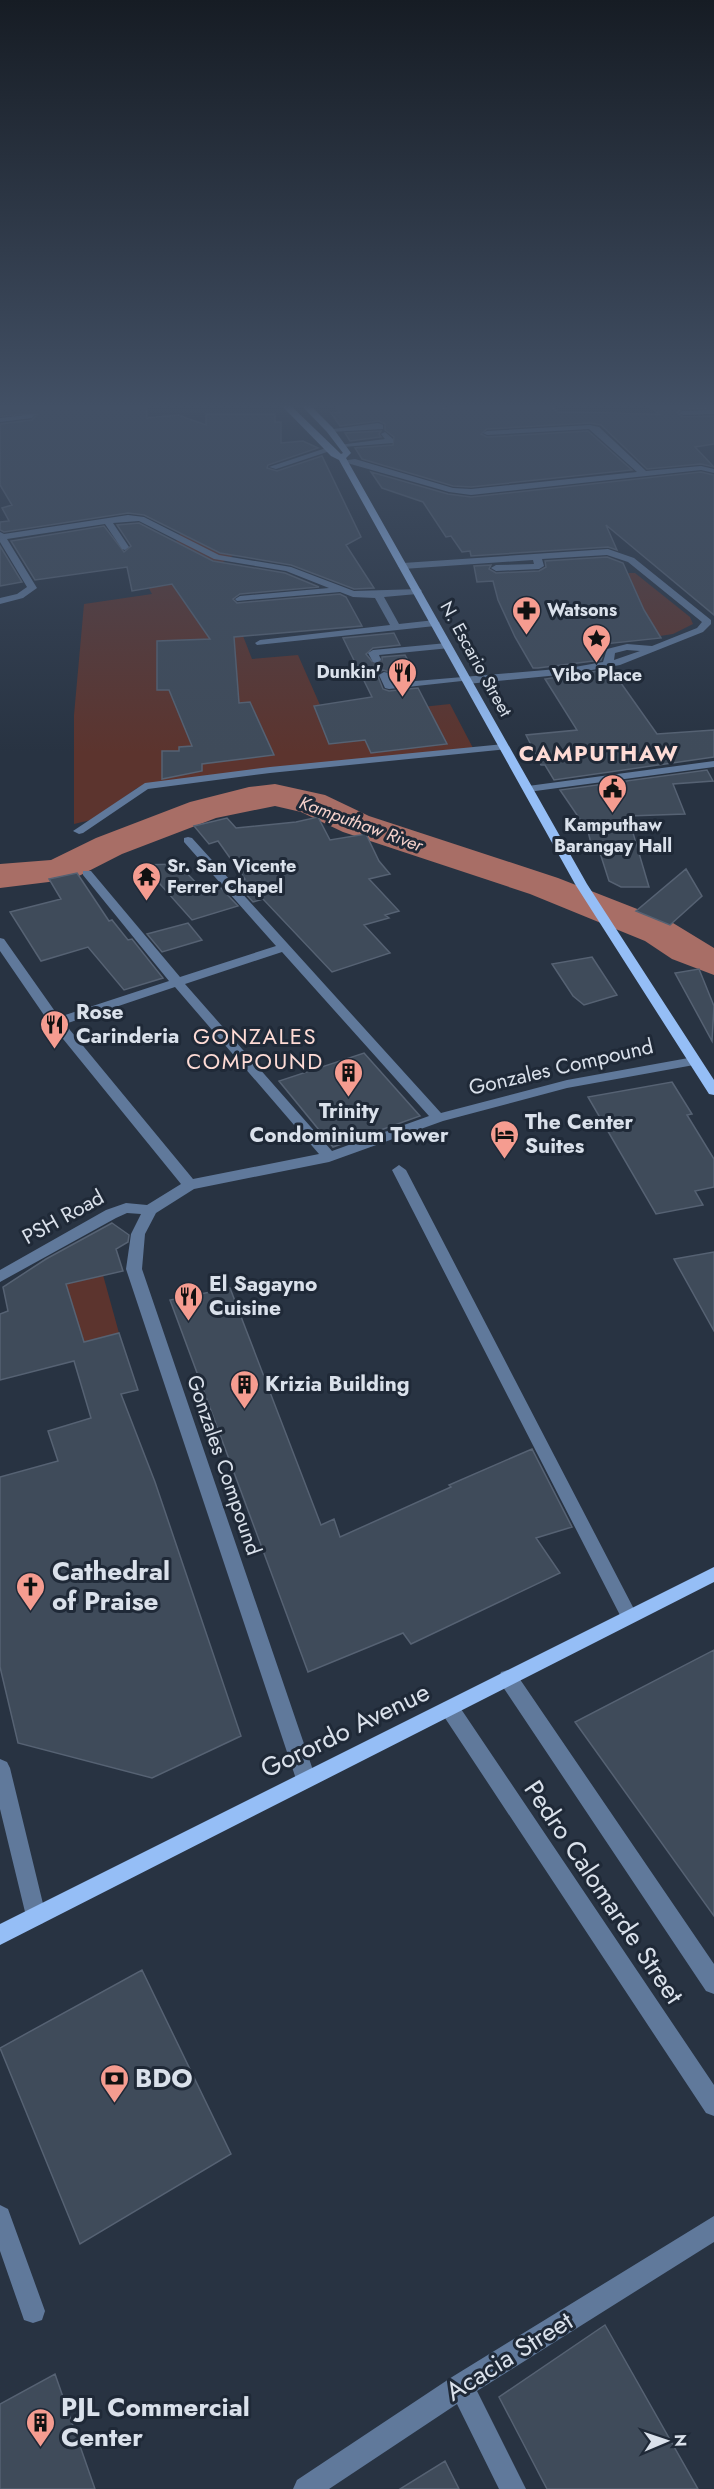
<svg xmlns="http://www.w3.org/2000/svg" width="714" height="2489" font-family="Jost,sans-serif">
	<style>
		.green { fill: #5c342e }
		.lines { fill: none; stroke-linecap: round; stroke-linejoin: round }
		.river { fill: #a86e66; fill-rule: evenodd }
		.building { fill: #3f4b5a; stroke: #566273; stroke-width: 1.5 }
		.minor-tunnel { stroke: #434d5b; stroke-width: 11; stroke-dasharray: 11 5; stroke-linecap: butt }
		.minor { fill: #60799b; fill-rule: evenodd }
		.major { fill: #95bef6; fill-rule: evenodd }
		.labels { text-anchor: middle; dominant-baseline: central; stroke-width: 6; stroke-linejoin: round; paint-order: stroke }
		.far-poi-label { font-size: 18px; font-weight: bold; fill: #dae1eb; stroke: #1f2937; text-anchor: start }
		.far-street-label { font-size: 18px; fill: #dae1eb; stroke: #1f2937 }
		.far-water-label { font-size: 18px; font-style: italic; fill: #f6d2cc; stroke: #1f2937 }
		.poi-label { font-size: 21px; font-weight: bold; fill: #dae1eb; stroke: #1f2937; text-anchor: start }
		.street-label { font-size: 21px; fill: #dae1eb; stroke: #1f2937 }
		.far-district-label { font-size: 22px; font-weight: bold; letter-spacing: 1.5px; fill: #fedbd5; stroke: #1f2937 }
		.neighbourhood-label { font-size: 22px; letter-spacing: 1.5px; fill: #fedbd5; stroke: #1f2937 }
		.near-poi-label { font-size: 26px; font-weight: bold; fill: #dae1eb; stroke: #1f2937; text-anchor: start }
		.near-street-label { font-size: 26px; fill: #dae1eb; stroke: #1f2937 }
	</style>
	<rect width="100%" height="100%" fill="#283342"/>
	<path class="green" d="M181 532 242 550 223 562 180 568 243 636 252 659 298 655 320 705 319 718 450 704 474 750 284 768 137 788 95 819 74 824V715L84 604 152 594 144 579 174 545Z
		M628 573H635L690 617 693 624 673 634 660 636 644 610Z
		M103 1275 119 1333 84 1342 66 1284Z"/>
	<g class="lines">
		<path class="river" d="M275 784 325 795 369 816 558 878 673 923 714 948V975L672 959 645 941 530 894 343 832 301 812 275 806 216 818 122 854 73 879 0 888V864L51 860 96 838 190 802 249 787Z"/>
	</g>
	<path class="building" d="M0 403H146L147 418 178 415 206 425V414H275V422H281V443L303 441 318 448 268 465 267 468 277 471 322 456 361 537 346 545 374 588 354 589 291 565 220 553 144 515 128 513 4 532 0 530V522L9 521 2 508 12 505 0 485V424L32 420 37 414 0 416Z
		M334 403H436L441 409 479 403H546L558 412 659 414 643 403H714V408L683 409 677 412 683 417 714 416V444L695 447 714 467 701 464 647 469 601 425 590 423 487 429 481 434 487 437 588 431 632 470 471 487 453 486 362 459 355 448 393 445 394 437 385 430V424L379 421 340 426 331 413H340Z
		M381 431 379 434 381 437 350 441 345 433Z
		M371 472 448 494 471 497 701 472 714 475V615L606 525 617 550 608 547 471 556 470 551 462 552 451 536 446 537 423 502 382 488Z
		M139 523 213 561 285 573 319 587 240 594 233 599 237 603 340 594 346 597 362 626 234 637 239 703 250 702 274 755 202 764V771L162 779V751H179V747L192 746 169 690H157V641L210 639 172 584 132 591 127 567 35 580 11 541 104 526 124 552 131 546 117 525Z
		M0 546 22 582 0 586Z
		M607 557 623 563 644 610 661 638 594 645 602 657 601 660 538 668H533L515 637 498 600 493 581 477 582 474 566 491 565 489 569 496 573 539 571 546 567 545 561Z
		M394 633 400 645 373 648 366 654 375 665 382 662V657L405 655 414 671 409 672 413 679 393 681 390 672 383 670 377 674 383 689 389 691 418 688 447 744 371 753 365 740 329 744 314 706 372 697 343 638Z
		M611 669 657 734 714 730V757L554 780 545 765H541L526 735 577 730 545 679Z
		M707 770 713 781 673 784 685 814 628 816 649 887H621L609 881 601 856 597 848H592L588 831 560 790Z
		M318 817 330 840 366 834 379 861 390 874 369 879 399 911 385 915 389 918 364 925 390 953 332 972 263 899 253 902 235 882 245 879 218 841 209 844 194 826 227 818 236 828 296 822Z
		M178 864 204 891 220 887 238 906 192 920 143 865Z
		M686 869 702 896 670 925 636 911Z
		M77 873 109 921 112 920 128 940 132 939 163 978 124 990 88 947 41 961 10 912 61 899 49 879Z
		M188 923 202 940 162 952 147 934Z
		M592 957 617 995 584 1005 573 996 552 964Z
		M699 969 714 1006 712 1041 675 973Z
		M364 1053 420 1116 333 1147 279 1081Z
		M672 1082 692 1114 687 1115 714 1159V1187L695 1191 703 1205 656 1214 588 1097Z
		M112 1223 129 1235 128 1242 116 1249 123 1271 66 1284 84 1342 119 1333 138 1390 121 1394 155 1482 241 1736 152 1778 18 1743 0 1667V1477L58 1461 48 1431 91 1418 74 1361 0 1380V1314L8 1311 3 1287 46 1259Z
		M714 1252V1331L674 1259Z
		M230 1288 321 1525 334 1519 340 1537 451 1487 449 1485 532 1449 572 1527 536 1538 560 1573 411 1644 403 1633 308 1672 170 1300Z
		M714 1650V1916L575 1722Z
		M142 1970 231 2154 80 2244 0 2048Z
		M605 2325 698 2489H547L499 2397Z
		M55 2374 95 2489H0V2404Z
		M445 2461 459 2489H400Z"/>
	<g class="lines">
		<path class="minor-tunnel" d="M376 660 384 675"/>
		<path class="minor" d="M714 410V414L683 415 679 413 683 411Z
			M35 414 32 418 0 422V418Z
			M378 423 383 425V429L330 432 326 430Z
			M590 425 599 427 646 471 701 466 714 469V473L701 470 471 495 449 492 340 461 355 459 453 488 471 489 637 472 589 429 487 435 483 433 487 431Z
			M385 432 393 439V443L343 447 339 445 385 439 381 434Z
			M326 448 333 450 276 469 269 467Z
			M128 515 144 517 219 555 291 567 354 591 420 589 422 591 417 594 384 597 399 624 435 620 440 623 435 626 257 645 255 643 260 640 390 625 375 598 353 597 340 592 237 601 235 599 240 596 329 588 286 571 214 559 139 521 113 523 129 547 125 550 122 549 105 524 7 539 37 588 23 598 0 604V598L17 594 27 587 0 542V532L4 534Z
			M608 549 634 558 711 620V624L703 632 620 665 569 674 467 684 462 681 389 689 385 688 379 675 384 672 388 673 392 683 569 668 603 662 607 649 627 644 652 646 697 628 702 622 628 562 607 555 542 559 544 566 539 569 496 571 491 568 496 565 534 564 533 560 403 569 398 566 403 563ZM627 650 640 651 614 660 615 653Z
			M447 643 452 646 450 648 379 655 381 660 376 663 373 662 368 653 373 650Z
			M504 744 509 747 508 749 270 773 148 789 83 833 79 834 73 831 145 783 270 767Z
			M714 761V767L528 792 523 789 528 786Z
			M188 837 192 838 441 1113 567 1080 694 1057 701 1061 694 1065 567 1088 443 1121 329 1162 194 1189 156 1213 145 1234 142 1269 316 1779 313 1785 306 1788 299 1785 296 1779 126 1269 131 1234 141 1214 127 1213 116 1218 0 1282V1270L106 1210 126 1203 147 1205 181 1184 46 1018 0 951V938L4 939 59 1017 169 981 83 875V871H91L180 977 276 946 184 842V838ZM282 952 429 1116 332 1151 185 984ZM175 987 319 1154 193 1179 65 1024Z
			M399 1165 406 1170 635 1611 638 1616 635 1621 629 1624 623 1621 392 1170Z
			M508 1670 515 1672 714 1964V1994L706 1991 501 1684 499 1678 501 1672Z
			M450 1701 457 1703 714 2085V2116L706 2113 443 1715 440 1709 443 1703Z
			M0 1759 7 1762 10 1768 46 1916 43 1923 36 1926 29 1923 26 1916 0 1809Z
			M0 2205 8 2209 45 2311 42 2320 33 2323 24 2320 0 2251Z
			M714 2216V2242L477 2391 526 2489H499L457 2404 329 2489H293L297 2480 452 2377Z"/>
		<path class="major" d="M279 403H288L341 454 343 453 327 432 299 403H308L333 428 351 453 346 458 587 884 714 1080V1095L709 1094 575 884 339 460 331 456Z
			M714 1567V1582L0 1945V1924Z"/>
	</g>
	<linearGradient id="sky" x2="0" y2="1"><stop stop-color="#161c24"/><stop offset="0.54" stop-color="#425065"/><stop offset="1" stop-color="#425065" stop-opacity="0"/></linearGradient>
	<rect width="714" height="752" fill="url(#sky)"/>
	<defs>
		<symbol id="pharmacy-pin" viewBox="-11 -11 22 30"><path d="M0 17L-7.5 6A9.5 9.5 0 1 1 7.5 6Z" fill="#f59c90" stroke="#1f2937"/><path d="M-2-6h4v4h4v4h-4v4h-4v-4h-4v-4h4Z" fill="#111"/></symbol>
		<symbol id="sight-pin" viewBox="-11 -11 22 30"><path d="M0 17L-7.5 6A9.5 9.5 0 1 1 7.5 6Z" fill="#f59c90" stroke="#1f2937"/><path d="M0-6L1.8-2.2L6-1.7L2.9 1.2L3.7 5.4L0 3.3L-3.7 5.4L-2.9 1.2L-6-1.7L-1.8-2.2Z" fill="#111"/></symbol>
		<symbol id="restaurant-pin" viewBox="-11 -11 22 30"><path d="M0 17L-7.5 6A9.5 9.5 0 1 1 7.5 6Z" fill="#f59c90" stroke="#1f2937"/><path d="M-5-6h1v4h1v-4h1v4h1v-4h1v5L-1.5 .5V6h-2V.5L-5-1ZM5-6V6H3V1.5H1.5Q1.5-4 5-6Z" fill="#111"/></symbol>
		<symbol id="civic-pin" viewBox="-11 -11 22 30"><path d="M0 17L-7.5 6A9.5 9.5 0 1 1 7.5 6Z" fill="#f59c90" stroke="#1f2937"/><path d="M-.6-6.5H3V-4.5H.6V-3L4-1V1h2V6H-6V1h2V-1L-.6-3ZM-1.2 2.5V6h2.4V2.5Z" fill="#111"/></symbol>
		<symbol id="temple-pin" viewBox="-11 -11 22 30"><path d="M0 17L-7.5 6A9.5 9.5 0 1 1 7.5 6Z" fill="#f59c90" stroke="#1f2937"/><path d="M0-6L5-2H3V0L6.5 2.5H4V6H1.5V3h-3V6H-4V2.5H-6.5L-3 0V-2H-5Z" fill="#111"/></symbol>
		<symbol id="building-pin" viewBox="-11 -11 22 30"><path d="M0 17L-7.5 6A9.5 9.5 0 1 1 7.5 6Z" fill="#f59c90" stroke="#1f2937"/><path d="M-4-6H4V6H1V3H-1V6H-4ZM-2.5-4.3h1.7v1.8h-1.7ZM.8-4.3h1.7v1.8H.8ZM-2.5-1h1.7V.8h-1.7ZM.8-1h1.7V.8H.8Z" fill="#111"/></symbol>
		<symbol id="hotel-pin" viewBox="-11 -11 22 30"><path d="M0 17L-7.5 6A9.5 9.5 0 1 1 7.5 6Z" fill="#f59c90" stroke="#1f2937"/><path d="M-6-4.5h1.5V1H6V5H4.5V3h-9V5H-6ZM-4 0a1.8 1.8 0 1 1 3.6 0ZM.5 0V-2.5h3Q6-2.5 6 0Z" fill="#111"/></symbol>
		<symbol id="church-pin" viewBox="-11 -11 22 30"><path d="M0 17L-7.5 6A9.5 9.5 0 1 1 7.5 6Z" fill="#f59c90" stroke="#1f2937"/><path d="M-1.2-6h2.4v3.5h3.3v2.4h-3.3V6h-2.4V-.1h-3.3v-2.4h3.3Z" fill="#111"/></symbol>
		<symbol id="bank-pin" viewBox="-11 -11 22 30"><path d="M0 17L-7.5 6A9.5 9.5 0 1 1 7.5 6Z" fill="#f59c90" stroke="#1f2937"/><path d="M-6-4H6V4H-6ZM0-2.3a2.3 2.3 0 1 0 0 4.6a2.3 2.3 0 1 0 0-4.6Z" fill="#111"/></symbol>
	</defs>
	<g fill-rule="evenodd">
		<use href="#pharmacy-pin" x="510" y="594" width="33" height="45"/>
		<use href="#sight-pin" x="580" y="622" width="33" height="45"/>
		<use href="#restaurant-pin" x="386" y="656" width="33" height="45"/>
		<use href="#civic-pin" x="596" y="772" width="33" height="45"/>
		<use href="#temple-pin" x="130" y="860" width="33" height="45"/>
		<use href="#restaurant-pin" x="38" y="1008" width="33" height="45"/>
		<use href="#building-pin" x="332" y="1056" width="33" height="45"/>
		<use href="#hotel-pin" x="488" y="1118" width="33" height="45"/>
		<use href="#restaurant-pin" x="172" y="1280" width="33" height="45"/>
		<use href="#building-pin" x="228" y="1368" width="33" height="45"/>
		<use href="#church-pin" x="14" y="1570" width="33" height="45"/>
		<use href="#bank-pin" x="98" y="2062" width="33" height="45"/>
		<use href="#building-pin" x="24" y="2406" width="33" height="45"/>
	</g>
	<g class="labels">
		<g class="far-poi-label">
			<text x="547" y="610">Watsons</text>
			<text x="381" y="672" text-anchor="end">Dunkin'</text>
			<text x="597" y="675" text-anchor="middle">Vibo Place</text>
			<text x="613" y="825" text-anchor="middle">Kamputhaw<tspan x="613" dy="21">Barangay Hall</tspan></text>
			<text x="167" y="866">Sr. San Vicente<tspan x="167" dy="21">Ferrer Chapel</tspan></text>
		</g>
		<g class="far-street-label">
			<text transform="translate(476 659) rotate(61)">N. Escario Street</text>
		</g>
		<g class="far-water-label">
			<text transform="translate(361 824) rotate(20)">Kamputhaw River</text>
		</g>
		<g class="poi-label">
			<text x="76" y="1012">Rose<tspan x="76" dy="24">Carinderia</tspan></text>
			<text x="349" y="1111" text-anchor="middle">Trinity<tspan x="349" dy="24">Condominium Tower</tspan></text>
			<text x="525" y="1122">The Center<tspan x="525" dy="24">Suites</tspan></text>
			<text x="209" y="1284">El Sagayno<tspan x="209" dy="24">Cuisine</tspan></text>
			<text x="265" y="1384">Krizia Building</text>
		</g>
		<g class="street-label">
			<text transform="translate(561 1067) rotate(-13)">Gonzales Compound</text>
			<text transform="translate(63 1217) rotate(-29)">PSH Road</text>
			<text transform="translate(224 1465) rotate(71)">Gonzales Compound</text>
		</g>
		<g class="far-district-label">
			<text x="599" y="753">CAMPUTHAW</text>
		</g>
		<g class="neighbourhood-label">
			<text x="255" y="1036">GONZALES<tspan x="255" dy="25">COMPOUND</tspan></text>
		</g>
		<g class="near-poi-label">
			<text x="52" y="1571">Cathedral<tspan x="52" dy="30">of Praise</tspan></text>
			<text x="135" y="2078">BDO</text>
			<text x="61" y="2407">PJL Commercial<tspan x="61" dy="30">Center</tspan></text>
		</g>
		<g class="near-street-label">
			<text transform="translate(345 1730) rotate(-26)">Gorordo Avenue</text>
			<text transform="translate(604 1892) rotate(56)">Pedro Calomarde Street</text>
			<text transform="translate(509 2356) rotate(-32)">Acacia Street</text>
		</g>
	</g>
	<g transform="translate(666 2441) rotate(88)" stroke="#1f2937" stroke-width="4.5" paint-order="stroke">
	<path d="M0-4.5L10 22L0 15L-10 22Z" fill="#dae1eb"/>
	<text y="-9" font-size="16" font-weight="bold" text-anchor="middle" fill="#dae1eb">N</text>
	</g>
</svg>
